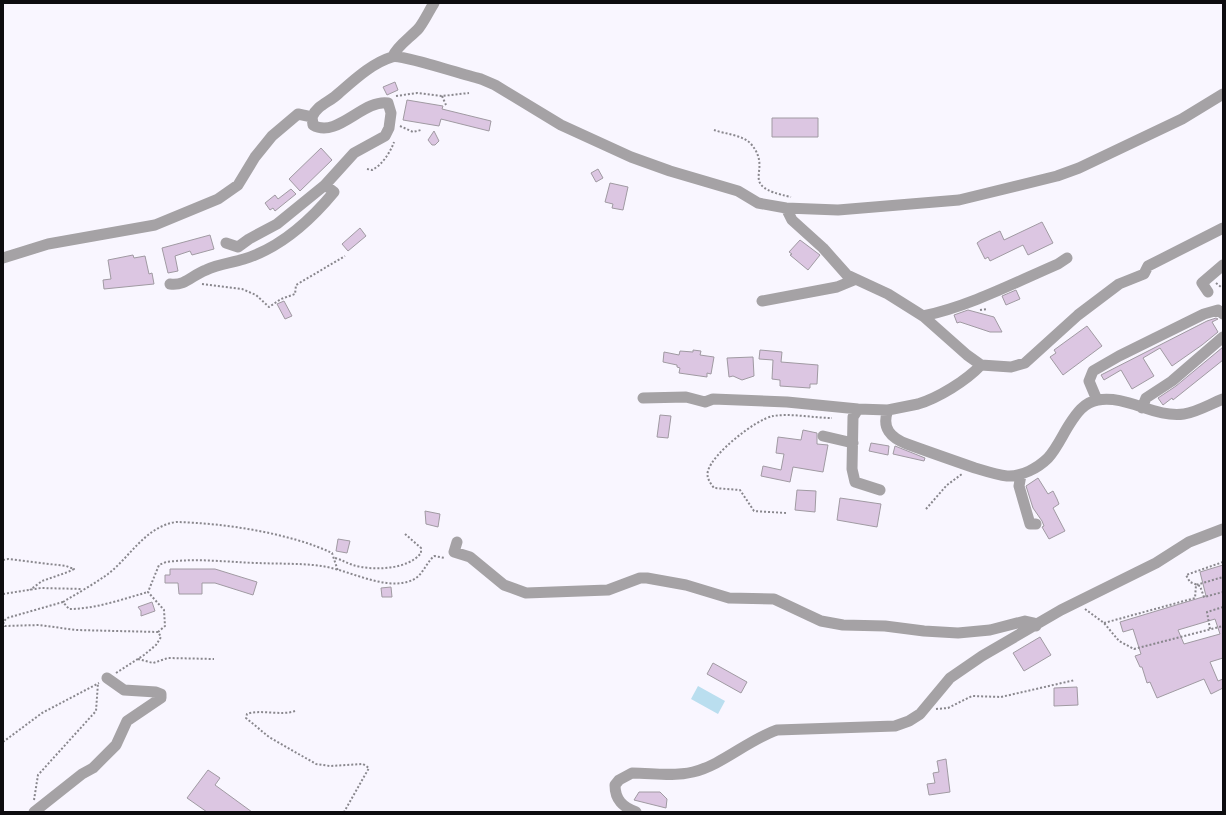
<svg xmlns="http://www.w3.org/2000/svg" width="1226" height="815" font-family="Rubik,sans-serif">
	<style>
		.water { fill: #badeef }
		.building { fill: #dcc6e2; stroke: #a09aa2; fill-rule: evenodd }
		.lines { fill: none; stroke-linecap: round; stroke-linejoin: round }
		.path { stroke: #89878d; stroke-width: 2; stroke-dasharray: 2 2; stroke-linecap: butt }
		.minor { stroke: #a5a2a5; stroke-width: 11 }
	</style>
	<rect width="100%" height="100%" fill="#f9f6ff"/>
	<path class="water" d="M698 686 725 701 718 714 691 699Z"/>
	<path class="building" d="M395 82 398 90 387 95 383 87Z
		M407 100 443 106 442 109 491 121 489 131 441 119 439 126 403 120Z
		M772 118H818V137H772Z
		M434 131 439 141 435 145H432L428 140Z
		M321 148 332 160 300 191 289 179Z
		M598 169 603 178 596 182 591 173Z
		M610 183 628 187 623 210 612 208 613 204 605 202Z
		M291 189 296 194 275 211 273 208 270 210 265 203 275 195 278 199Z
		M1042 222 1053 243 1028 255 1023 245 990 261 988 257 985 259 977 243 981 240 1000 231 1004 240Z
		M360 228 366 236 348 251 342 244Z
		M210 235 214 249 192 255 190 251 175 256 178 271 168 273 162 248Z
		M800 240 820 255 808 270 790 255 792 254 789 252Z
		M133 255 134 258 145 256 149 274 152 273 154 284 104 289 103 280 111 279 108 260Z
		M1016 290 1020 299 1006 305 1002 296Z
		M284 301 292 316 285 319 277 304Z
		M968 310 994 317 1002 332H990L960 322 957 323 954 315Z
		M1216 318 1218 319 1212 322 1218 332 1202 345 1172 366 1160 348 1143 358 1154 376 1132 389 1121 370 1104 380 1101 375 1207 321Z
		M1087 326 1102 346 1063 375 1050 357 1056 353 1054 350Z
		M1223 347V360L1173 400 1172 398 1163 405 1158 398 1176 386Z
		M693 350 701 351 700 355 714 357 711 374 707 373V377L679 373 680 368 677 367V365L663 362 664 352 679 355 680 351 693 352Z
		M760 350 782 352 781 362 818 365 817 384H810V388L780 386V380L772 379 773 360 759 359Z
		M753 357 754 376 742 380 733 376 729 377 727 358Z
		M660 415 671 416 668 438 657 437Z
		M803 430 817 433V444L828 445 823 472 793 467 790 482 761 476 763 466 781 470 784 454 776 453 778 437 801 440Z
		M871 443 889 446 888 455 869 451Z
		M895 446 925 458 924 461 893 454Z
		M1038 478 1048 494 1053 491 1057 499 1059 504 1053 508 1065 531 1049 539 1042 527 1044 526 1042 521 1033 508 1026 486Z
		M797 490 816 491 815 512 795 510Z
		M840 498 881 504 877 527 837 520Z
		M425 511 440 514 438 527 426 524Z
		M338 539 350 541 347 553 336 551Z
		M1223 565V658L1210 662 1218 681 1223 679V688L1211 694 1204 679 1157 698 1150 682 1147 683 1142 667H1140L1135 656 1141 654 1133 629 1123 632 1120 622 1206 596 1200 572ZM1215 619 1220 634 1184 644 1178 630Z
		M170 569H215L257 582 253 595 215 583H202V594H179L178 583H165V575H170Z
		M391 587 392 597H382L381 588Z
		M152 602 155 611 141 616V611L138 607Z
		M1040 637 1051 655 1024 671 1013 653Z
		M713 663 747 682 741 693 707 674Z
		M1077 687 1078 705 1054 706V688Z
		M946 759 950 792 929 795 927 784 935 783 933 773 939 772 937 761Z
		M208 770 220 778 215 785 252 812H207L187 798Z
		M639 792H660L667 799 666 808 634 800Z"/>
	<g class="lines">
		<path class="path" d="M396 96 417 93 442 96 469 93
			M442 96 446 105
			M400 126 413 132 421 130
			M714 130C725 134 743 135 751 144 775 172 734 185 791 197
			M367 169 372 170C382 165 390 153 394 142
			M1216 283 1221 287
			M202 284 242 289 256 295 269 307 281 299 295 294 296 285 345 256
			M980 310 987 309
			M926 509 947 485 962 474
			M786 513 754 511 740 490 714 488C710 483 706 477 708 471 712 454 756 419 773 416 792 413 813 418 832 418
			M335 558C342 560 347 563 353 565 372 571 408 570 421 553V548L404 533
			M3 560 8 559 66 566 74 569 68 572 42 581 30 590
			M1223 562 1186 575 1190 582 1200 586 1204 597 1223 592
			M3 594 41 588 82 589
			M63 602C78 593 94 584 108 574 131 556 145 527 176 522 223 523 290 533 332 553L338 571
			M1085 609 1104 623 1119 641 1134 649 1223 626
			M1104 623 1195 598 1196 585 1223 577
			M1210 629 1207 612 1223 607
			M158 632 165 626 164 610 148 592 159 565 166 562C198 558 225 562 257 563 278 564 300 563 321 566 347 569 380 589 407 582 423 578 424 565 434 556L445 558
			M138 659 153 663 168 658 214 659
			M116 673 144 655 156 645 161 637 158 632 76 630 39 625 5 626 3 622 7 618 63 602 69 609C96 609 123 599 148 592
			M936 709 948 708 972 696 1001 697 1075 680
			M295 711C282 716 260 709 247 714L246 718 269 737 316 764 330 766 363 764 369 768 344 812
			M3 742 42 713 99 683
			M34 800 38 775 96 711 98 683"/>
		<path class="minor" d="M393 56C397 46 411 37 419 28 425 20 429 11 434 3
			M786 208 792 220 823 248 847 275 888 294 923 316 967 355 981 365 1011 367 1025 363 1078 315 1119 284 1144 274 1148 266 1223 228
			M226 243 238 247 249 239 277 224 325 185 354 153 385 136 389 128 391 113 388 103C363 99 337 139 313 125L312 117
			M3 258 48 244 155 225 218 199 238 185 255 157 272 136 298 114 312 117C317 105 330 102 339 93 354 80 372 63 392 57 401 54 467 76 481 79L495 85 561 125 631 157 670 171 738 191 758 203 786 208 838 210 959 200 1057 176 1079 168 1182 119 1223 94
			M170 284C186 286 192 275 206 270 218 264 231 263 244 259 280 248 310 221 334 192L325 185
			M1208 292 1202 283 1223 265
			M762 301 837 287 854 280
			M923 316C970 306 1014 283 1058 264L1067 258
			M981 365C966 381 938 398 918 404 908 406 898 408 888 410 881 428 891 438 907 444 929 452 952 460 975 468 985 471 997 475 1007 476 1021 477 1038 468 1048 458 1057 448 1062 436 1069 425 1076 414 1084 402 1098 400 1127 395 1154 418 1184 414 1197 412 1210 404 1223 399
			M643 398 686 397 705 402 713 399 787 402 858 409 888 410
			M1097 400 1089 381 1093 371 1119 356 1204 314 1218 310 1223 314
			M1142 408 1146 398 1172 381 1223 337
			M858 409 853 417 852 469 855 482 880 490
			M823 436 853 443
			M1021 475 1019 486 1030 524H1036
			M457 542 454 552 470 557 504 585 526 593 608 590 640 578H647L686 585 729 598 774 599 821 621 843 625 885 626 924 631 958 633 990 630 1025 621 1034 623 1036 626
			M34 812 82 774 93 768 116 745 127 721 161 698V694L156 692 124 690 107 678
			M636 812C623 807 615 800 615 785L619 780 632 773C652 773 673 777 693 772 722 765 748 740 777 730L895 726 909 721 920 714 950 678 982 656 1061 610 1156 563 1189 542 1223 529"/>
	</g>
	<rect width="1226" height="815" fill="none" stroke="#0d0c0f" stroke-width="8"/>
</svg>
